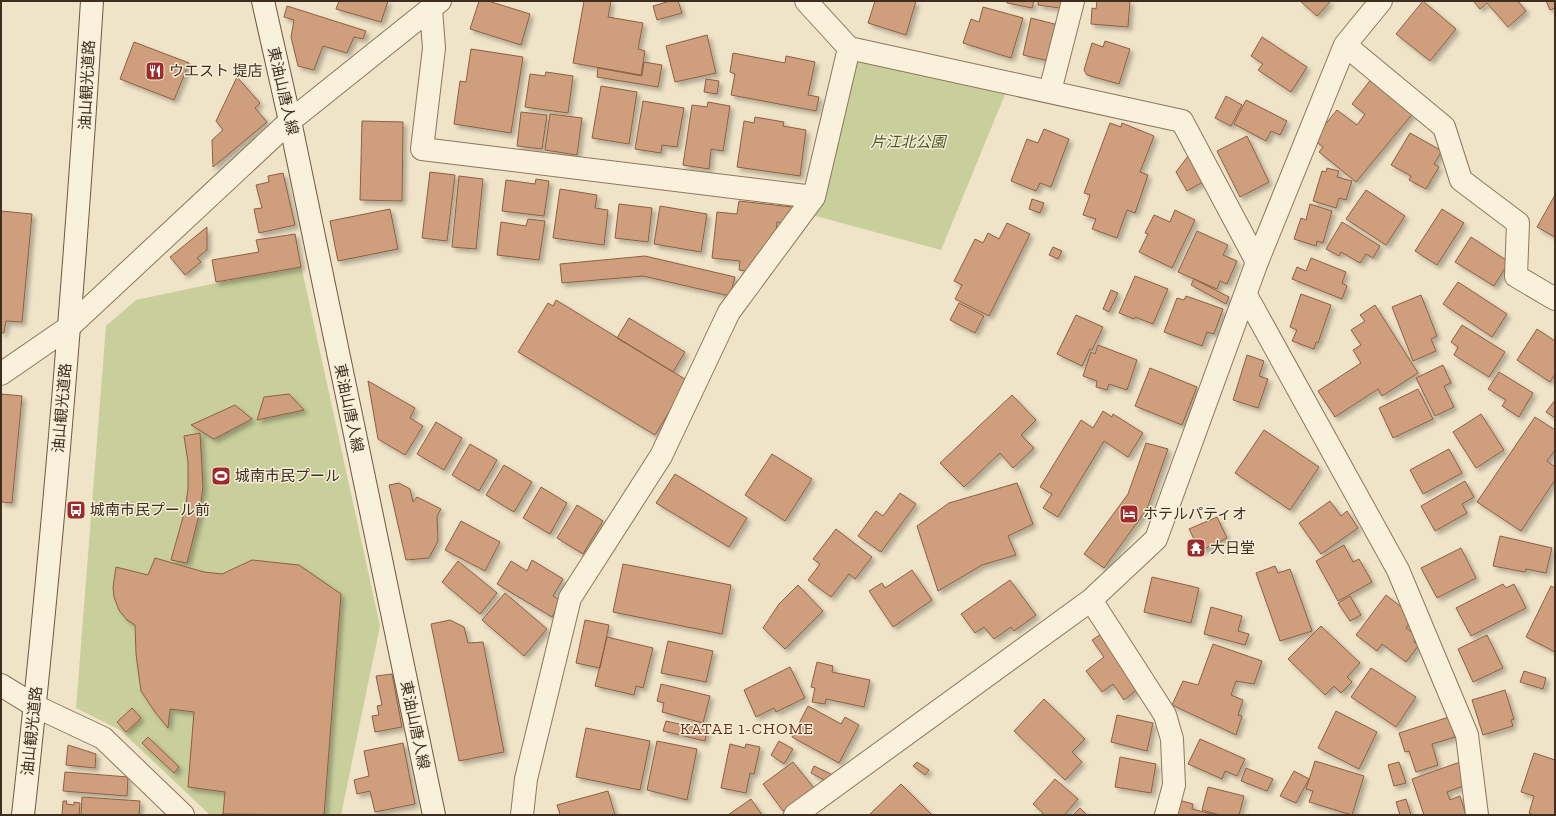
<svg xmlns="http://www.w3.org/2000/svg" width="1556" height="816" font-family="'Zilla Slab','Noto Sans JP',serif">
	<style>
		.green { fill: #c9cf9b }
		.building { fill: #cf9f7d; stroke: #8d5f41; filter: url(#shadow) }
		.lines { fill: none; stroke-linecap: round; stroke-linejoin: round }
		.street-casing { stroke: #8d765c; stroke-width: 24 }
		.secondary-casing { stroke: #6f573f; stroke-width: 24 }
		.street { stroke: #faf1dc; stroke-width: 22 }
		.secondary { stroke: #faf1dc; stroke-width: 22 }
		.labels { text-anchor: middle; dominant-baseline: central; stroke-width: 3; stroke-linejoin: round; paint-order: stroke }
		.poi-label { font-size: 15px; fill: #3d2e20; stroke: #f7eed8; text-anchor: start }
		.street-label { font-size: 15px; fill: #3d2e20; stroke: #f7eed8 }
		.park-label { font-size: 15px; font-style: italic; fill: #4d5a26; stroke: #f7eed8 }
		.neighbourhood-label { font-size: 16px; letter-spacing: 1px; fill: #6b2e1e; stroke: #f7eed8 }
	</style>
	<defs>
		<filter id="shadow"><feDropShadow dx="3.5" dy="3.5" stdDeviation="2" flood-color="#0004"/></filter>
	</defs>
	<rect width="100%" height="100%" fill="#f0e4c8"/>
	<path class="green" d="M859 57 1006 92 941 250 812 215Z
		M301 265 380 626 341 815H210L120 730 76 708 106 326 136 300Z"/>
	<path class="building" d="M339 1H388L381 22 336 9Z
		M479 1H488L530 14 521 45 470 29Z
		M584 1H611L608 17 643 23 638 49 645 51 641 75 573 63Z
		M670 1H678L682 13 657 20 653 6Z
		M875 1H916L906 35 868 23Z
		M1007 1H1034L1032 8 1007 3Z
		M1038 1H1068L1067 9 1038 5Z
		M1097 1H1130L1128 27 1091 24 1092 8 1096 9Z
		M1300 1H1331L1317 16Z
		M1423 1 1456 29 1430 61 1396 34Z
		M1473 1H1518L1526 11 1508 27 1487 3 1480 9Z
		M1546 1H1555V8L1550 10Z
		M287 6 366 31 363 39 354 37 347 53 323 46 314 70 298 66 291 37 294 20 284 17Z
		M983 7 1023 18 1011 58 963 43 971 19 979 22Z
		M1031 18 1062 26 1053 62 1023 55Z
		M707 35 716 73 675 82 666 46Z
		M1262 37 1307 67 1291 92 1258 70 1263 64 1251 56Z
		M1105 41 1130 49 1119 84 1087 75 1084 70 1092 43 1103 47Z
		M134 42 189 63 174 100 120 79Z
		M471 49 523 57 511 133 454 124 460 81 466 82Z
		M733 53 785 63 786 56 815 62 808 95 819 97 816 111 731 95 735 74 730 72Z
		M644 62 662 65 658 87 597 77 598 68 642 76Z
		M546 72 573 76 568 113 525 107 530 74 545 76Z
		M237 77 260 103 255 108 267 122 213 167 212 140 223 130 216 121Z
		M1372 78 1414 112 1356 182 1319 152 1323 147 1313 139 1337 110 1357 125 1365 114 1352 104Z
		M706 79 719 81 717 94 704 92Z
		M601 86 637 92 629 144 592 138Z
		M1226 96 1242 105 1231 126 1215 118Z
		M1246 100 1287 121 1280 135 1271 131 1266 141 1234 124Z
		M643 101 684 108 677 147 662 145 661 153 635 149Z
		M708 102 730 106 723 151 711 149 709 169 683 165 692 105 707 107Z
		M521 112 547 115 542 149 517 146Z
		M550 114 582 118 577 155 545 150Z
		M755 117 784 122 783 126 806 130 800 176 737 167 744 121 754 123Z
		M362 121 403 122 402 201 360 200Z
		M1110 123 1121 127 1122 123 1154 136 1140 172 1148 175 1135 213 1127 210 1117 238 1092 229 1096 219 1083 215 1090 195 1084 193Z
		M1044 129 1069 139 1051 187 1040 183 1036 191 1011 181 1027 139 1038 143Z
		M1410 133 1442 151 1434 164 1439 167 1426 189 1409 180 1411 176 1391 165Z
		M1247 136 1269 182 1240 197 1217 151Z
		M1188 156 1203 182 1187 191 1176 172Z
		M1327 168 1339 171 1337 177 1352 181 1346 200 1339 198 1336 208 1313 201 1322 171 1326 172Z
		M430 172 455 175 447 241 422 238Z
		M283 173 295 225 259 233 254 209 262 208 256 185 269 182 268 176Z
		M459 176 483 179 476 249 452 247Z
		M536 179 549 181 544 216 502 211 506 180 535 184Z
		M560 189 597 195 595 208 608 210 604 245 553 238Z
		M1366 190 1405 216 1386 245 1346 219Z
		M1555 195V237L1537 227Z
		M1032 199 1044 203 1040 213 1029 209Z
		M739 201 792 207 790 224 777 222 775 241 768 240 766 255 754 272 739 270 740 261 712 258 717 212 737 214Z
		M619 204 652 208 648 242 615 238Z
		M1310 204 1332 211 1323 243 1317 241 1316 246 1294 239 1301 218 1306 220Z
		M660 206 707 214 701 252 654 244Z
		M390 209 398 249 338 261 330 221Z
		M1442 209 1464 223 1437 265 1415 251Z
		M1175 210 1195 220 1172 268 1139 252 1148 234 1145 233 1154 215 1170 222Z
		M1 211 32 214 22 322 6 321 4 333H1Z
		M528 219 545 221 539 260 497 255 501 222 526 226Z
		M1342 222 1380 246 1373 258 1366 254 1360 263 1341 252 1339 256 1326 249Z
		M1007 223 1030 234 989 316 955 299 962 285 954 281 975 239 983 243 988 233 999 239Z
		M207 227V250L197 258 201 262 185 275 170 257Z
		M1197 231 1228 245 1223 255 1237 261 1227 284 1220 281 1217 289 1178 272Z
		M295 234 301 267 216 282 212 260 259 252 256 240Z
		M1471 237 1509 262 1494 286 1455 262Z
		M1053 247 1062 251 1058 259 1049 255Z
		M645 256 735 277 730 296 643 276 562 283 560 264Z
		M1311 258 1346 272 1342 283 1347 286 1342 299 1292 279 1297 267 1306 271Z
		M1135 276 1168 289 1153 324 1135 317 1134 319 1119 313Z
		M1194 279 1229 297 1226 304 1191 285Z
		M1458 282 1507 314 1492 337 1443 304Z
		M1111 290 1118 293 1109 312 1103 309Z
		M1301 294 1331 305 1318 343 1316 342 1314 349 1292 341 1297 330 1290 327Z
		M1421 295 1437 336 1431 339 1436 351 1413 361 1392 307Z
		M1186 296 1223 309 1214 334 1207 332 1202 346 1164 332 1177 298 1184 300Z
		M556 300 688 381 655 435 518 352 548 303 553 306Z
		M959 303 984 316 975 333 950 320Z
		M1375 305 1418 373 1382 396 1378 389 1335 417 1318 391 1361 363 1353 350 1361 345 1351 330 1365 321 1360 315Z
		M1076 315 1103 327 1092 350 1090 349 1082 366 1057 354Z
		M629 318 685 352 673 372 617 338Z
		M1462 325 1505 352 1489 377 1454 355 1458 347 1451 342Z
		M1537 329 1555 341V374L1550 382 1517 360Z
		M1098 345 1137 360 1127 390 1109 384 1107 390 1096 387 1097 381 1083 376 1091 352 1095 354Z
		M1247 355 1264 361 1259 376 1268 379 1258 408 1233 400Z
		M1443 365 1451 383 1444 386 1454 407 1435 416 1416 378Z
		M1150 368 1197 387 1182 425 1135 406Z
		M1499 372 1533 393 1519 417 1502 406 1506 400 1488 389Z
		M368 381 415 408 410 418 423 426 405 455 378 439Z
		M1418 389 1433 419 1393 438 1379 408Z
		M1 394 22 396 12 503 1 502Z
		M289 394 304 410 257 420 264 397Z
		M1012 395 1036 420 1021 435 1034 448 1013 468 1000 453 964 487 940 463Z
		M1555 400V418L1546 412Z
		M235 405 252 419 214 439 191 425Z
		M1103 411 1112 417 1113 414 1143 433 1128 457 1104 441 1058 517 1043 508 1052 494 1040 487 1081 420 1093 428Z
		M1481 414 1504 450 1476 468 1453 432Z
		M1535 417 1555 430V450L1547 461 1555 467V480L1521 531 1477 502Z
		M436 422 462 438 444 470 417 454Z
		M1264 430 1319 467 1290 510 1235 473Z
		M200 433 203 487 199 515 187 563 171 560 185 510 188 489V462L184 436Z
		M1146 443 1168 449 1147 509 1104 568 1084 554 1128 494Z
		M470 444 497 460 479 491 452 475Z
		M1449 449 1462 473 1423 494 1410 470Z
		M772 454 812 479 785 521 745 495Z
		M504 465 532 482 514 512 486 495Z
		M675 474 747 518 729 547 656 503Z
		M1465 481 1474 497 1462 504 1467 513 1435 531 1421 506Z
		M399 483 410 489 413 502 417 497 441 509 437 516 438 541 429 558 406 560 389 485Z
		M1017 483 1033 524 1008 536 1016 555 982 565 938 591 917 526 949 503Z
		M541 487 567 503 550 534 523 518Z
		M900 493 916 504 881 552 858 536 876 511 883 516Z
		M1330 501 1341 516 1347 511 1358 528 1321 554 1299 523Z
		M577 505 603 521 583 554 557 538Z
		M1217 517 1227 538 1200 551 1189 529Z
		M461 521 500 542 485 571 445 550Z
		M836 529 872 557 855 579 849 574 831 597 808 580 820 564 813 559Z
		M1500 536 1552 548 1546 573 1526 569 1525 572 1493 566Z
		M1344 545 1353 562 1359 559 1372 582 1338 601 1316 561Z
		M1461 548 1476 578 1437 598 1421 568Z
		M155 558 204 572 222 574 252 560 299 565 341 594 324 815 223 814 225 792 188 787 194 712 170 709 168 728 155 712 141 691 136 654 135 625 127 620 119 610 114 597 113 587 116 567 148 575Z
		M532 560 563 579 553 596 561 601 552 617 497 584 511 561 527 571Z
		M458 561 497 593 480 614 442 582Z
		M623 564 731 585 722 634 613 612Z
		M1275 566 1278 573 1290 569 1312 631 1280 641 1256 573Z
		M912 570 932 600 893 627 869 591 882 583 885 588Z
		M1152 577 1199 588 1191 623 1144 612Z
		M1010 580 1036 615 1014 631 1011 627 994 639 984 627 975 633 961 614Z
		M1503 584 1506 588 1514 584 1526 608 1471 636 1456 608Z
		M798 585 823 611 785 649 763 628 779 604Z
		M1551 586 1555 588V652L1526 637Z
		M505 593 547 629 524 656 482 620Z
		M1386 595 1414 617 1406 628 1417 636 1414 642 1419 645 1406 662 1382 644 1377 651 1356 635Z
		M1350 596 1361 615 1350 621 1338 603Z
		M1211 607 1242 616 1238 631 1249 634 1245 645 1204 634Z
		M450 620 464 627 468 643 483 642 504 752 459 761 431 624Z
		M585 620 609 625 600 668 576 663Z
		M1321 626 1360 663 1347 677 1352 682 1341 693 1334 686 1325 695 1288 659Z
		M1104 632 1143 685 1124 700 1113 684 1102 692 1086 671 1104 657 1092 640Z
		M1487 635 1503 668 1473 682 1458 649Z
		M607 637 653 648 643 688 636 686 634 695 595 686Z
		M668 641 713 651 706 682 661 673Z
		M1213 644 1262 661 1254 684 1236 681 1231 695 1243 700 1238 715 1242 716 1236 735 1172 705 1183 681 1198 685Z
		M817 662 833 666 832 672 870 680 864 707 826 699 825 704 812 702 815 688 811 687Z
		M790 667 805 698 776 712 774 708 756 717 744 690Z
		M1371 668 1416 697 1396 727 1351 697Z
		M1524 671 1546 678 1543 689 1520 682Z
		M392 674 402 727 375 732 372 716 379 715 377 706 382 705 376 676Z
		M661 684 710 696 703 723 662 712 664 703 657 701Z
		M1505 690 1514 719 1511 720 1513 726 1483 735 1472 700Z
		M1044 699 1085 739 1072 752 1082 762 1065 780 1014 731Z
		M808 706 841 724 845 717 859 725 839 763 792 737Z
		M132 708 141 718 126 732 117 722Z
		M1336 711 1377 732 1359 769 1318 748Z
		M1117 715 1153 723 1147 751 1111 742Z
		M1449 717 1455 737 1432 744 1438 765 1416 772 1409 751 1405 752 1399 733Z
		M666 721 707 730 705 741 663 731Z
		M586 728 650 741 640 790 576 777Z
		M148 737 179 767 174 773 142 743Z
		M1200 739 1245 759 1237 776 1225 771 1222 779 1188 764Z
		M657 741 697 749 687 800 647 790Z
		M779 741 793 749 784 764 771 755Z
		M403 743 415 804 375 812 370 791 357 794 354 780 369 776 364 751Z
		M730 744 745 748 746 744 760 747 754 774 750 773 746 793 721 788Z
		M68 745 96 754 95 768 66 765Z
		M1534 753 1555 760V815H1534L1529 813 1534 796 1521 792Z
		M1120 757 1156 764 1151 793 1115 787Z
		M1315 761 1364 776 1352 815 1309 802 1313 791 1306 789Z
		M1463 761 1466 785 1447 792 1450 800 1460 796 1466 815H1424L1412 779Z
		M793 762 814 788 783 811 763 784Z
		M917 762 929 770 925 775 913 766Z
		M1399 762 1406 783 1394 786 1388 765Z
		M814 766 833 775 826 781 811 773Z
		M1246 768 1273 779 1267 791 1241 781Z
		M1294 771 1309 779 1296 803 1280 796Z
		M65 772 128 777 127 796 63 791Z
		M1055 779 1078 799 1064 815H1042L1043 813 1033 804Z
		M901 784 932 815H869Z
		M1208 787 1244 796 1239 815H1220L1202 810Z
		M608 791 615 815H558L560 814 557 805Z
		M82 797 140 801 139 815H81Z
		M751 799 762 815H728Z
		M1406 799 1411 815H1400L1396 802Z
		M1179 800 1193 804 1192 809 1216 815H1176Z
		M63 801H67L66 804 74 805V802L80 803 79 815H62Z
		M1080 808 1087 815H1073Z"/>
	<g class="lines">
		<defs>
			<path id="street" d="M431 9 434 48 422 149 814 197
				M1345 45 1444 127 1461 180 1518 223 1516 276 1555 299
				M849 48 1182 121 1257 262
				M1050 91 1073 1
				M1246 295 1398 570 1467 735 1477 815
				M1 374 69 327 290 121 440 1
				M1091 600 1165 715 1172 739 1174 785 1166 815
				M1 685 35 706 103 738 183 815
				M522 815 526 779 570 598 661 456 729 312 814 197 849 48 806 1
				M795 815 1091 600 1156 539 1257 262 1345 45 1381 1"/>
			<path id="secondary" d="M263 1 290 121 434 815
				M23 815C53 544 75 273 92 1"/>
		</defs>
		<use href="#street" class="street-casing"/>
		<use href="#secondary" class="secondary-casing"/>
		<use href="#street" class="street"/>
		<use href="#secondary" class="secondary"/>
	</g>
	<defs>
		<symbol id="restaurant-square" viewBox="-11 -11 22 22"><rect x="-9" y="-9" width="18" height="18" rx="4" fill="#9e2a2b" stroke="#f7eed8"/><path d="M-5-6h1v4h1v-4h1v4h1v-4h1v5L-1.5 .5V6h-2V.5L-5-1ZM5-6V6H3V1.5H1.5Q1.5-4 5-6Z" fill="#fff"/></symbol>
		<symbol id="stadium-square" viewBox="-11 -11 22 22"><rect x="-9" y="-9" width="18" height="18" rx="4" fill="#9e2a2b" stroke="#f7eed8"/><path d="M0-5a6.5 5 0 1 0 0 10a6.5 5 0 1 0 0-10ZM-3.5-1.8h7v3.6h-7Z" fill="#fff"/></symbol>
		<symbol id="bus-square" viewBox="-11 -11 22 22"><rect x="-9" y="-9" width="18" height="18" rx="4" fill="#9e2a2b" stroke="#f7eed8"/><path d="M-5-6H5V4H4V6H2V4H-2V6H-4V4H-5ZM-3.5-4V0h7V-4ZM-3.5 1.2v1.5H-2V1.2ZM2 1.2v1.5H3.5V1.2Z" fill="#fff"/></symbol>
		<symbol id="hotel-square" viewBox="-11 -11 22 22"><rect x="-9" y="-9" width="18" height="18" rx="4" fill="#9e2a2b" stroke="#f7eed8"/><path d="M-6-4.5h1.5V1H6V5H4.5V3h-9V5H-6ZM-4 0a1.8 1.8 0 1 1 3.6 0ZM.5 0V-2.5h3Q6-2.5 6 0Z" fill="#fff"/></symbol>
		<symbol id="temple-square" viewBox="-11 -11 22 22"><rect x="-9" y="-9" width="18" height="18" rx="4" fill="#9e2a2b" stroke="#f7eed8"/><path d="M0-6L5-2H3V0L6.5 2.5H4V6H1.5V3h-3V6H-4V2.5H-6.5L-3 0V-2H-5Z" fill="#fff"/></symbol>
	</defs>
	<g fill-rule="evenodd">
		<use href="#restaurant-square" x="144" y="60" width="22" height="22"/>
		<use href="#stadium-square" x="210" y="465" width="22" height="22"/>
		<use href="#bus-square" x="65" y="499" width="22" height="22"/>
		<use href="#hotel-square" x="1118" y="503" width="22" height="22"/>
		<use href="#temple-square" x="1185" y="537" width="22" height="22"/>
	</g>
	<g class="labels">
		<g class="poi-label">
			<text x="169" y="71">ウエスト 堤店</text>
			<text x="235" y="476">城南市民プール</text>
			<text x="90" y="510">城南市民プール前</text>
			<text x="1143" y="514">ホテルパティオ</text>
			<text x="1210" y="548">大日堂</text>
		</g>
		<g class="street-label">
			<text transform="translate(87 85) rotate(-87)">油山観光道路</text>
			<text transform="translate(283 91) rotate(77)">東油山唐人線</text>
			<text transform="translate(62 408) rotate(-85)">油山観光道路</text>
			<text transform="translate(349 408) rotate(78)">東油山唐人線</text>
			<text transform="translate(415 725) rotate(78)">東油山唐人線</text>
			<text transform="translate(32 731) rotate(-84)">油山観光道路</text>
		</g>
		<g class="park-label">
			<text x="908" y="142">片江北公園</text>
		</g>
		<g class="neighbourhood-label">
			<text x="747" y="728">KATAE 1-CHOME</text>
		</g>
	</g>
	<rect width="1556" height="816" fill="none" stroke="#3d2e20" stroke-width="4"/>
</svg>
